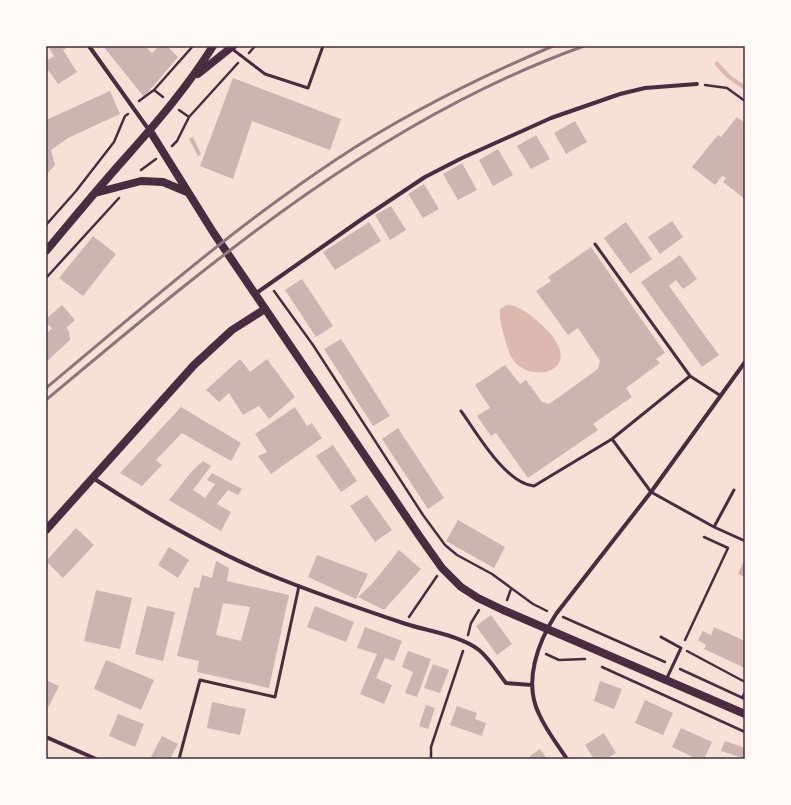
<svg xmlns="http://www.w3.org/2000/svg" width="791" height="805" font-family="Manrope,sans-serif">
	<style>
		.water { fill: #dcb8b0 }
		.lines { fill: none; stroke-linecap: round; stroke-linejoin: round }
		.stream { stroke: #dcb8b0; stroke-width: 4.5 }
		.building { fill: #ccb4b1; fill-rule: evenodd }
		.path { stroke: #4a2c40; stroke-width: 2.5 }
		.service { stroke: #4a2c40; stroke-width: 3 }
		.minor { stroke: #4a2c40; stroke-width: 4 }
		.secondary { stroke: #4a2c40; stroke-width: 8 }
		.rail { stroke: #8f747c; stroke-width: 3 }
		.neatline { fill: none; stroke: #4a2c40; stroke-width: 1.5 }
	</style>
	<rect width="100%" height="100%" fill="#f7e1d7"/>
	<path class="water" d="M507 305C520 305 536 319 545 328 587 370 533 385 514 361 509 355 507 346 505 339 502 329 499 319 500 309Z"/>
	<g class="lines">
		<path class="stream" d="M717 64 728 76 745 88"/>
	</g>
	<path class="building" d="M48 46H70L63 50 77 72 58 84 46 67V61L54 56Z
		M103 46H145L152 53 159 46H167L178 57 144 97Z
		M233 78 341 119 330 150 252 121 233 179 200 166Z
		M110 91 120 114 68 138 51 150 55 165 46 175V120Z
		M737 117 745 123V199L723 182 726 178 722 176 715 185 692 167 718 135 721 137Z
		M575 121 587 142 566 154 554 133Z
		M536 135 550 159 531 169 517 146Z
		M193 137 201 154 198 156 189 139Z
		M498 149 513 175 493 186 479 160Z
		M462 163 477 190 458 200 443 174Z
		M424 184 439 209 423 218 408 194Z
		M391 206 406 230 390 240 375 215Z
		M672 221 683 237 660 254 648 237Z
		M369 222 381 241 335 270 323 252Z
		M626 222 652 259 630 274 604 238Z
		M93 236 116 254 83 296 59 278Z
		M591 247 665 353 656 359 660 363 626 388 632 397 593 424 598 430 528 478 496 433 491 436 477 416 490 408 475 385 505 365 520 384 526 380 542 402 549 404 598 369 600 361 578 328 568 335 536 291 551 281 548 277Z
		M680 255 697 279 683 289 676 280 669 286 719 355 702 367 641 282Z
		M302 279 333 326 316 337 285 290Z
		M62 305 75 320 66 328 69 331 70 340 46 362V334L52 328 46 323V319Z
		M341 339 390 416 373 426 324 349Z
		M240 359 250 372 267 359 295 397 269 419 259 406 243 415 229 393 219 402 206 390Z
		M181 407 241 443 231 461 182 433 156 460 162 465 142 486 120 473Z
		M295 407 307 426 312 423 322 438 271 474 258 456 267 452 255 434Z
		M398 428 444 498 428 509 382 439Z
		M333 445 357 481 341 492 316 456Z
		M203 461 211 466 193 490 205 498 215 484 207 480 212 473 242 489 238 495 228 490 217 504 231 512 221 531 169 500 192 471Z
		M367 495 392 530 375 542 350 506Z
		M458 520 505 547 494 568 446 541Z
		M76 528 94 545 63 578 46 561Z
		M169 547 189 560 178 578 158 565Z
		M399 550 421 569 384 610 358 597 372 584Z
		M317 555 368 574 356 599 308 577Z
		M745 559V577L738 574Z
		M216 561 229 568 227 581 289 595 269 688 197 672 199 661 177 656 194 587 199 588 202 575 212 578ZM223 603 250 607 241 641 216 635Z
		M96 590 132 598 120 649 84 641Z
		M147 606 175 612 163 661 135 654Z
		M315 606 354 622 346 642 307 627Z
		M491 615 512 644 497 655 476 626Z
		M365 627 402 641 394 661 385 658 376 678 392 685 384 704 360 694 377 654 357 648Z
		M714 627 745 641V668L704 649 706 645 698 640 703 631 711 635Z
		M408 651 431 659 417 697 405 693 413 672 402 667Z
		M106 660 154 680 141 710 94 689Z
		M433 664 449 670 440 693 424 688Z
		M46 680 59 686 49 706 46 705Z
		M600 681 622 689 614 709 594 701Z
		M645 700 673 713 663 735 635 723Z
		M212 702 246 709 240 735 207 728Z
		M426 705 435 708 428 729 419 726Z
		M457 706 477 713 475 719 486 723 482 736 450 725Z
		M118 714 144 724 135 747 109 736Z
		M681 728 712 742 704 759H697L672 747Z
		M604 733 616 753 606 759H594L585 745Z
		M162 736 178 744 170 759H150Z
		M725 741 745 748V759L721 751Z
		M540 749 547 759H526Z"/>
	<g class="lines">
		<path class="path" d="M249 53 255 46
			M705 85 727 88 745 101
			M154 90 163 97
			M139 101 154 90 193 46
			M179 110 189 117
			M172 146 177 141 189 117 238 63
			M141 170 156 159
			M46 225 76 191 114 142 125 116 128 114
			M46 278 119 198
			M274 291 313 345 423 515 445 545 457 555 492 574 533 604 547 611
			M507 600 511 589
			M409 617 437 576
			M563 617 665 662
			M468 635 471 623 479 610
			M685 640 728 548 704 537
			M687 651 745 682
			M546 654 559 660 585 659
			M602 667 745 732
			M680 669 745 699
			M742 698 745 692
			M431 759V747L463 651"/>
		<path class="service" d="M231 48 265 74 308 88 323 46
			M690 376 721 396
			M461 411C477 433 505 483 534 486L612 439 690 376 595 244
			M612 439 651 492 714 527 745 541
			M714 527 734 490
			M661 637 681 648 666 680
			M179 759 200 680 275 697 299 586"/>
		<path class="minor" d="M89 46 149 130
			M255 294 362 219 425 177 462 158 551 118 620 94 645 88 697 84
			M93 478C148 514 203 546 263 572 309 591 358 608 406 624 428 631 462 636 479 650 490 659 498 673 506 683L532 685
			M46 737 96 759
			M567 759C557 744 546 730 539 714 523 682 538 642 556 614L651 492 745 362"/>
		<path class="secondary" d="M198 74 233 46
			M150 131 213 232 420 537 442 568 461 587 478 598 503 610 745 714
			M95 193 141 181 163 182 187 192
			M46 251C73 219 99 187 127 156 158 121 188 86 213 46
			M46 530 194 365 232 330 265 309"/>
		<path class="rail" d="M46 388C141 309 234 227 337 159 405 114 478 78 553 46
			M46 400C211 262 378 120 584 46"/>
	</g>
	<rect width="791" height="805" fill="none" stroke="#fffaf5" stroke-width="94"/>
	<rect x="47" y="47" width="697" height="711" class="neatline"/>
</svg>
